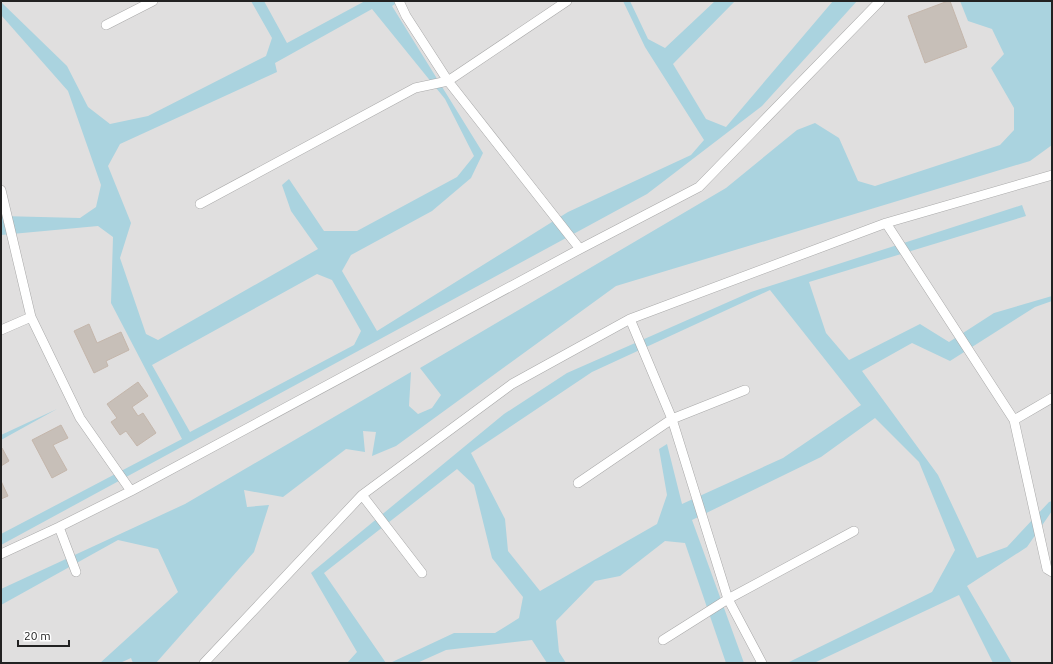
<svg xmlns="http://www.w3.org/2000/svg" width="1053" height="664" font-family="Ubuntu,sans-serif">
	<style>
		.residential { fill: #e0dfdf }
		.water { fill: #aad3df; fill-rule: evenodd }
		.building { fill: #c7bfb8; stroke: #c4b6ab }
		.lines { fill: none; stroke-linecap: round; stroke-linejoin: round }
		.service-casing { stroke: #a9a9a9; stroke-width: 10 }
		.service { stroke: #fff; stroke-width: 9 }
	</style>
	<rect width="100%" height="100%" fill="#f2efe9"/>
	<path class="residential" d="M1 1H1052V663H1Z"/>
	<path class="water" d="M251 1H264L287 43 365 1H400L392 6 483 153 471 178 432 211 351 255 342 271 377 331 568 212 691 155 704 140 645 47 623 1H630L648 39 665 48 715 1H735L673 64 706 119 726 127 833 1H857L762 106 647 194 1 545V534L182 439 111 303 113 237 98 226 1 235V216L80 218 96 207 101 185 68 91 1 15V2L67 66 88 107 110 124 148 116 266 56 272 38ZM372 9 445 99 474 156 457 177 357 231H324L289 179 282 185 291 211 318 249 158 340 146 334 120 258 131 223 108 166 120 144 277 72 275 63ZM317 274 332 280 361 331 354 345 190 432 152 365Z
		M960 1H1052V145L1030 161 616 286 396 446 372 456 376 432 363 431 365 452 346 449 283 497 244 490 247 507 269 505 254 552 156 663H133L131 658 120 663H100L178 592 158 549 118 540 1 605V589L185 504 411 372 409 406 418 414 432 408 441 395 420 368 726 188 797 130 815 123 839 138 858 181 875 186 1000 145 1014 130V108L991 68 1004 54 992 29 968 21Z
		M1022 205 1026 216 809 282 826 333 849 360 920 324 949 342 994 313 1052 296V301L1035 307 950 361 912 343 862 371 938 475 977 558 1007 547 1049 502 1052 501V511L1027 547 967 586 1012 663H993L959 595 814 663H787L932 592 955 550 919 462 875 418 821 457 692 520 744 663H726L685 543 665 541 620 576 595 581 556 621 559 652 566 663H547L532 640 446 650 417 663H390L454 633H495L519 618 523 597 492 558 474 485 457 469 324 573 386 663H347L357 652 311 573 504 414 567 373 751 292ZM770 290 861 405 783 458 682 504 667 444 659 449 667 495 657 524 540 591 508 551 505 519 471 453 592 372Z
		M57 409 1 440V435Z"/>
	<path class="building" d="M948 1H950L967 47 925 63 908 16Z
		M89 324 97 343 121 332 129 350 106 361 108 366 94 373 74 331Z
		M138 382 148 396 132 407 138 416 143 413 156 433 137 446 126 431 120 435 111 422 117 418 107 404Z
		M61 425 68 438 53 445 67 470 52 478 32 440Z
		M2 448 9 461 1 466V449Z
		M1 481 8 496 1 499Z"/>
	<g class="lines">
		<defs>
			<path id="service" d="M399 1 406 16 448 81 580 249
				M106 25 153 1
				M1 190 31 317 80 418 131 491
				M200 204 415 88 448 81 567 1
				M886 223 1014 420 1047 569 1052 572
				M630 319 672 419 728 599 762 663
				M1 330 31 317
				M1014 420 1052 398
				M578 483 672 419 745 390
				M362 495 422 573
				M59 527 76 572
				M1 554 59 527 131 491 580 249 699 187 880 1
				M663 640 728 599 854 531
				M204 663 362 495 512 384 630 319 886 223 1052 175"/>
		</defs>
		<use href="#service" class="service-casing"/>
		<use href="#service" class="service"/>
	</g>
	<rect width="1053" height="664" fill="none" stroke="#222222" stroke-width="4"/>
	<path d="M18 640v6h51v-6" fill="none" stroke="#222222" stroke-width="2"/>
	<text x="24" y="640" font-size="12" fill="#222222" stroke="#ffffff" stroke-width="3" paint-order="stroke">20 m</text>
</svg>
